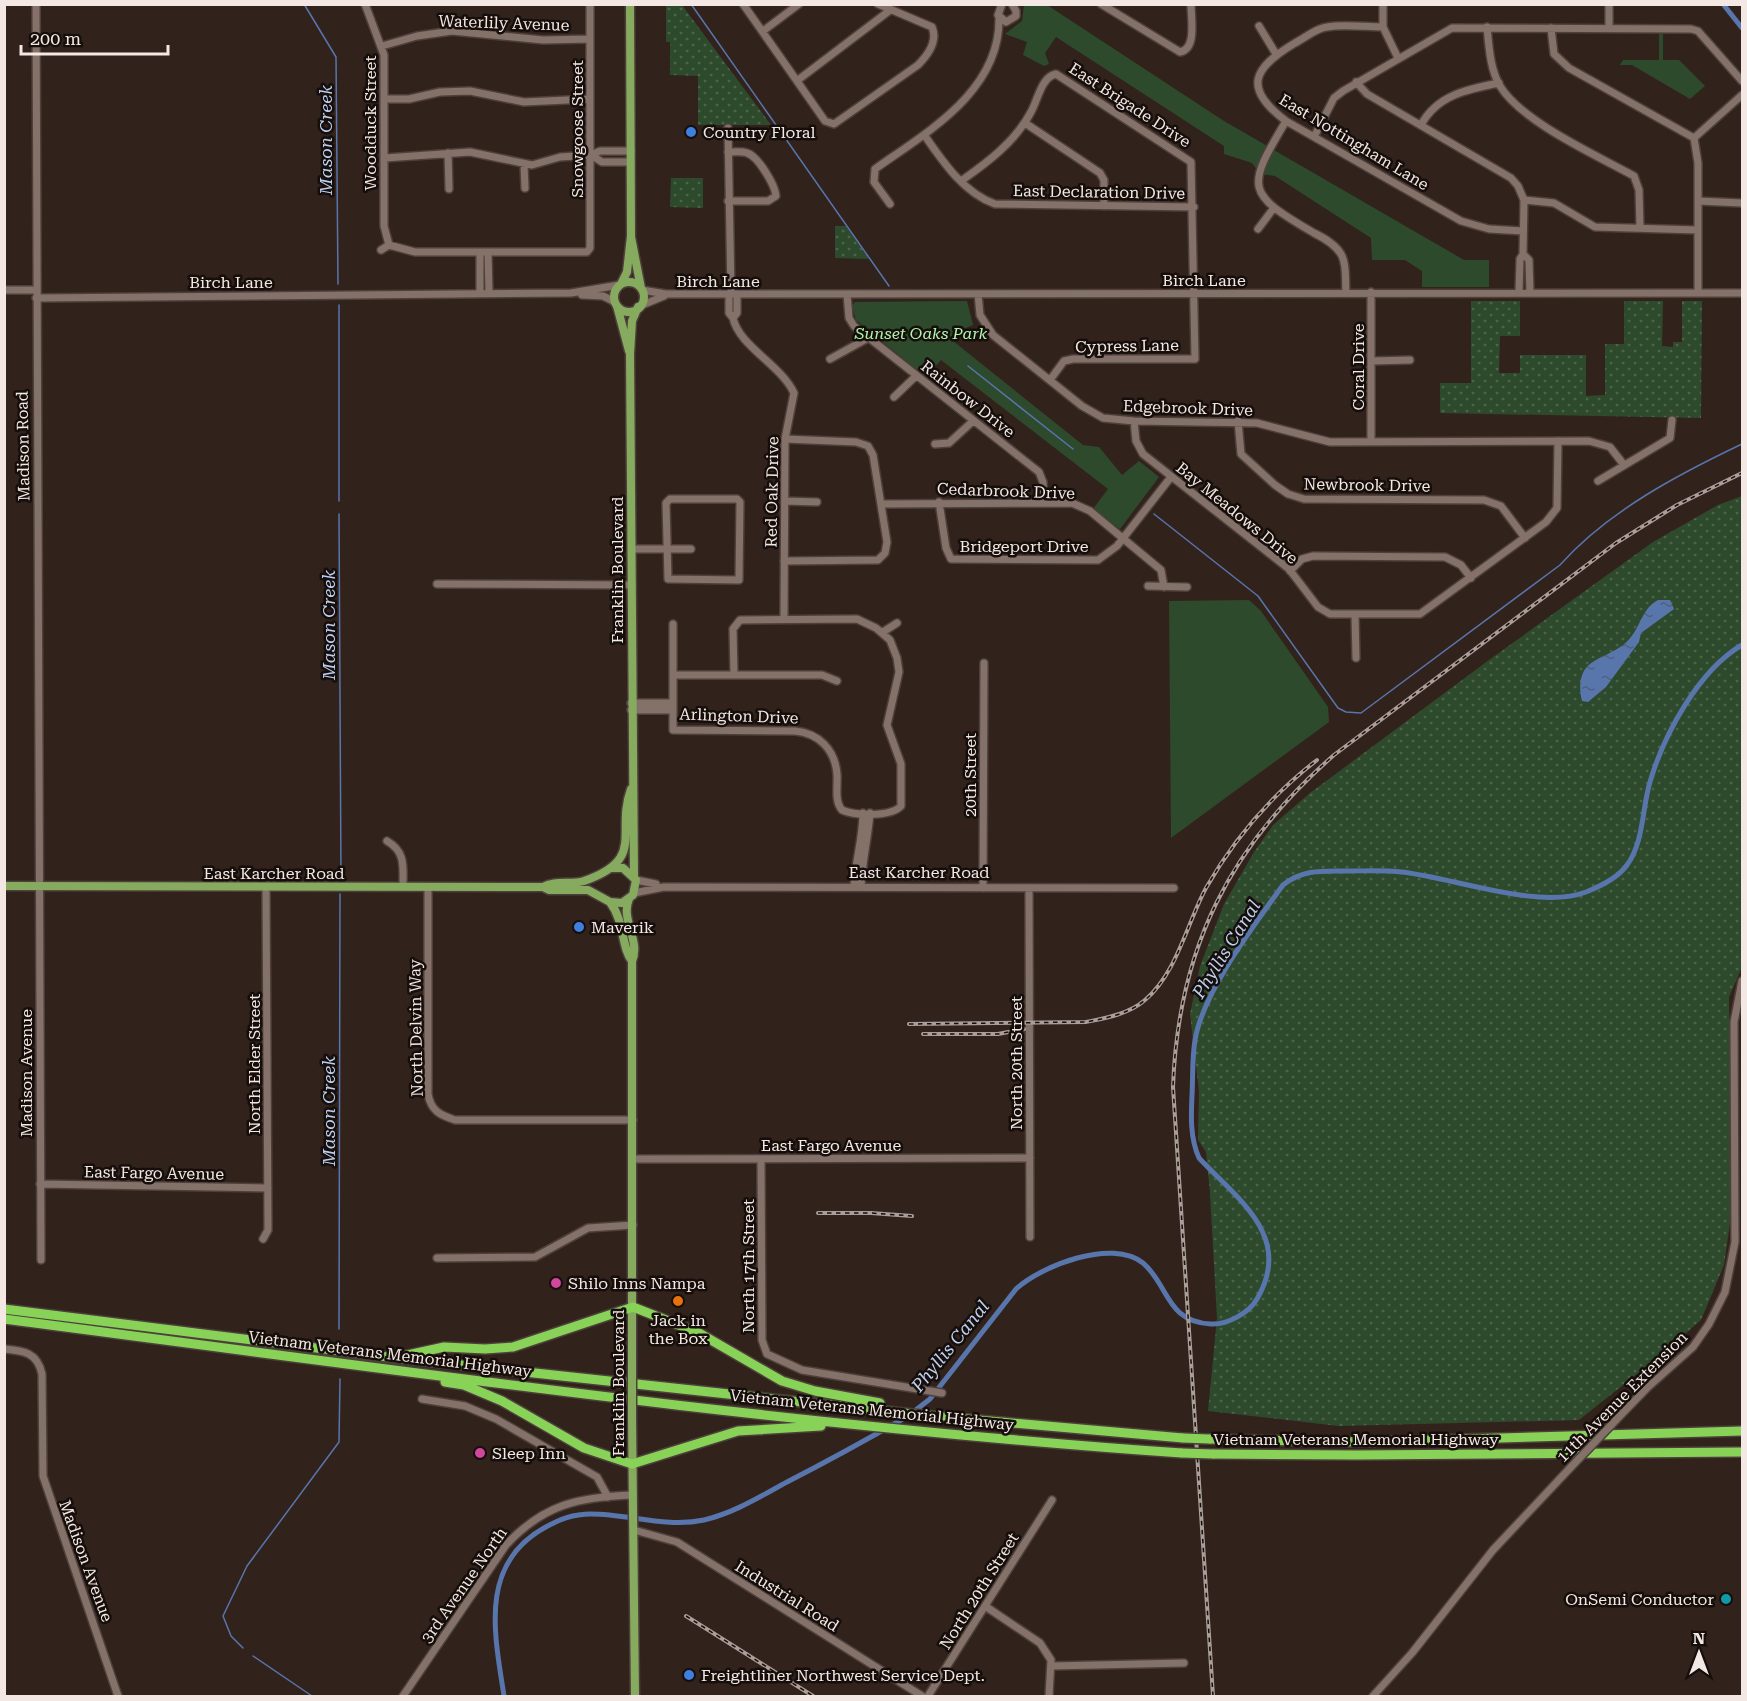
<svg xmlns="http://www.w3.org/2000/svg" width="1747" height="1701" font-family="'Roboto Serif',serif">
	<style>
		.grass { fill: url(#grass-dots) }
		.park { fill: #2e4a2d }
		.water { fill: url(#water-ripples) }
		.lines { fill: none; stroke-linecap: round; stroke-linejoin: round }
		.stream { stroke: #5875ac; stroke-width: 1.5 }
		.canal { stroke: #5875ac; stroke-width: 5 }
		.minor-casing { stroke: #4d403b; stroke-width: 10 }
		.major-casing { stroke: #4d403b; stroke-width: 11 }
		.highway-casing { stroke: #4d403b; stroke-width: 12 }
		.minor { stroke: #847169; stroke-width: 7 }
		.major { stroke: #86ab5f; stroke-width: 8 }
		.highway { stroke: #88d258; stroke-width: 9 }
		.rail-casing { stroke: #ab9e98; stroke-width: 4 }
		.rail { stroke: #150e0b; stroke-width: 1.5; stroke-dasharray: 4.5; stroke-linecap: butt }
		.minor-bridge-casing { stroke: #4d403b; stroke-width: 10; stroke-linecap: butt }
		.major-bridge-casing { stroke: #4d403b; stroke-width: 11; stroke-linecap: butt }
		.highway-bridge-casing { stroke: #4d403b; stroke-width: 12; stroke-linecap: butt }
		.minor-bridge { stroke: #847169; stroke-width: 7 }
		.major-bridge { stroke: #86ab5f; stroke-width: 8 }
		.highway-bridge { stroke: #88d258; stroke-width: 9 }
		.shop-dot { fill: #3f7fe0; stroke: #150e0b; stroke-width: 2 }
		.hotel-dot { fill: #d1479c; stroke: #150e0b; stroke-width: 2 }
		.food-dot { fill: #e8710a; stroke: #150e0b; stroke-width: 2 }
		.culture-dot { fill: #0f9aa8; stroke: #150e0b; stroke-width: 2 }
		.labels { text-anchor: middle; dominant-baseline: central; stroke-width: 5; stroke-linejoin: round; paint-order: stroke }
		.street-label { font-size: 16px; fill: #f3e8e3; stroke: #150e0b }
		.poi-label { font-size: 16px; fill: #f3e8e3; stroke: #150e0b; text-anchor: start }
		.park-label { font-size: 16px; font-style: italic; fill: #aff6ad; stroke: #150e0b }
		.water-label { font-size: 18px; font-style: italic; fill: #becff0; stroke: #150e0b }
	</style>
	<defs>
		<pattern id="grass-dots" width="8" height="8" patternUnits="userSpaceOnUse" patternTransform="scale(1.5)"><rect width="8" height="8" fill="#2e4a2d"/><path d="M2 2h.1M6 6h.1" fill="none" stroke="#4d644b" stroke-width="1.8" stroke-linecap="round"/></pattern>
		<pattern id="water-ripples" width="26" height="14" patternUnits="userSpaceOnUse" patternTransform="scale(1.5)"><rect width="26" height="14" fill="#5875ac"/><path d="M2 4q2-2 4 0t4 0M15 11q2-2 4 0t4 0" fill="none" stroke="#51607d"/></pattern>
	</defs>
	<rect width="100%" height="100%" fill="#32221c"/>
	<path class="grass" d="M666 5H682L771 125H698V76L670 75V42H666Z
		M671 178H703V208L670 207Z
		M835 226H846L869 259 835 258Z
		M1471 301H1520V336H1500L1499 373H1520V355H1586V396L1605 395V344H1624V301H1663L1662 346 1673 347V342H1682V301H1702L1701 418 1440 413V383H1471Z
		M1742 496V967L1729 997 1732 1209 1724 1265 1701 1320 1662 1354 1579 1420 1339 1426 1208 1411 1217 1318 1210 1193 1206 1152 1198 1140 1199 1091 1190 1014 1200 966 1224 904 1254 852 1273 825 1310 793 1489 660 1653 542 1718 505Z"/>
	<path class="park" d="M1024 5H1047L1224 121 1464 260H1489V287H1422V271L1405 260H1372L1371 238 1275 176 1260 174 1252 163 1224 154V146L1056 37 1045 53 1049 64 1044 66 1023 55 1027 42 1005 34 1022 21Z
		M1659 34H1663V60H1679L1705 86 1690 99 1632 65H1620L1623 60H1659Z
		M967 301 973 325 953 333V341L1083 445 1099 447 1122 475 1139 461 1159 477 1120 529 1093 509 1108 489 941 360 926 377 856 320 852 306 855 302Z
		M1249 600 1261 611 1328 707 1329 722 1171 838 1169 601Z"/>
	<path class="water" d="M1658 600H1670L1674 609 1641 633 1639 642 1606 687 1588 702 1582 701C1572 652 1611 663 1631 637 1642 623 1642 609 1658 600Z"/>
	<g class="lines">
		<path class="stream" d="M304 4 336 57 338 284
			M691 4 889 286
			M339 305V501
			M968 366 1073 449
			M339 514 341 880
			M1154 514 1258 596 1338 708 1346 712 1361 713 1560 565C1608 511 1679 474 1742 444
			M339 1329 340 894
			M243 1648 231 1636 223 1616 247 1566 339 1442 340 1379
			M253 1656 312 1696"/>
		<path class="canal" d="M1723 4 1742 28
			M504 1696C495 1636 478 1565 544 1528 560 1519 573 1514 591 1514 629 1514 666 1528 704 1520 734 1513 761 1496 787 1482 828 1461 868 1439 908 1416L930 1399 1016 1289C1041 1266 1112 1238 1143 1263 1169 1285 1166 1322 1211 1324 1227 1325 1249 1313 1257 1299 1294 1236 1237 1199 1199 1158 1190 1138 1191 1116 1192 1095 1193 1077 1192 1058 1195 1040 1203 992 1254 925 1283 885 1303 869 1323 871 1348 871 1366 871 1384 870 1402 872 1454 878 1539 910 1586 892 1601 886 1618 878 1627 865 1644 842 1642 808 1650 782 1664 734 1699 670 1742 645"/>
		<defs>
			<path id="minor" d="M36 4 41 1260
				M365 4 384 55V226L389 245
				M743 4 825 121 834 124 918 65C928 55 938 41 932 27L878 4
				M1002 4 998 15 1006 22 1016 16V11L1012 4
				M1101 4 1180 52C1197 49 1191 19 1191 4
				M1383 4V27L1398 58
				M1609 4V27
				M1259 26 1276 54
				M1383 27C1365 27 1345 24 1327 27 1316 28 1305 38 1295 43 1253 68 1242 88 1286 121L1461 221 1489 229 1523 231
				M1487 27C1489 47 1490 69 1500 86 1522 122 1596 155 1634 176L1639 190 1640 228
				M1551 28 1554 54 1569 68 1694 138 1698 163V293
				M763 31 799 4
				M382 46 417 36 452 31 543 40 590 39
				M798 80 889 11
				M1356 82 1367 94 1511 178 1518 186 1524 200 1523 254 1520 259 1519 292
				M385 99H409L440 92 470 91 524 102 589 99
				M1286 121C1246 188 1245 193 1314 233 1324 238 1337 245 1342 256 1347 266 1345 281 1346 292
				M1025 123 1100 173 1104 180V206
				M1421 125C1437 95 1468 89 1499 83
				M728 128 731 294
				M1315 135 1334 98 1343 91 1452 28 1691 29 1698 31 1742 81
				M925 136C943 162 964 193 995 204L1194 207
				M1694 138 1742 95
				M631 151H600L591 155 602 162H631
				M728 152C734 152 741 151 747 153 758 156 775 185 776 196L768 201H728
				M448 153 449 189
				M385 158 470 152 532 165 560 157 591 155
				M524 164 525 188
				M961 181C988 162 1015 142 1031 112 1038 100 1041 77 1056 74L1191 162 1195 359H1073L1064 361 1050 380
				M1524 200 1554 203 1595 227 1698 230
				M1698 201 1742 203
				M890 204 874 182 875 169C927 132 1001 91 999 17
				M1258 229 1273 209
				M389 245 415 252H587L590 248V4
				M381 250 389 245
				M480 253V293
				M488 253 489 293
				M1523 254 1529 260 1530 292
				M4 290H36
				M642 290 666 294 1742 293
				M729 294V313L733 318 737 313V294
				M847 294 849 318 854 326 1039 472 1043 482 1044 503
				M978 294 980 315 993 335 1082 406 1103 418 1134 421 1257 423 1330 442 1589 441 1610 447 1624 465
				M582 295 603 296 615 302
				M36 298 571 293 619 285
				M640 306 664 296
				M733 318C739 346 781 365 794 393L785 439 784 618
				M830 359 868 338
				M1371 361 1410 360
				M894 397 916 376
				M1134 421 1136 441 1143 454 1289 569 1318 607 1330 614H1420L1546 522 1557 508 1558 441
				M1238 421 1241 454 1275 485 1288 494 1304 499 1484 500 1501 506 1525 538
				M1371 441V292
				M935 444 949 443 973 421
				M1598 481 1670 438 1672 420
				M670 499H737L740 502 739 580 668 579 666 503Z
				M785 501 817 502
				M939 502 946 548 951 559 1098 560 1117 546 1171 477
				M882 504 1072 503 1090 511 1161 570 1164 587
				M632 549H691
				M784 561 878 560 885 553 887 542 873 455 868 446 856 442 785 439
				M1290 571 1302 559 1313 556 1445 557 1461 565 1471 578
				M437 584 632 585
				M1148 586 1187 587
				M1355 615 1356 658
				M673 624V730L795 731C818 733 835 749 837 774 838 785 834 801 842 810 855 816 891 817 901 806V764L887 725 899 672 897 658 890 640 876 628 857 619 740 620 733 629 734 674
				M883 632 897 623
				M673 675H822L837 681
				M631 703H673
				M631 710H673
				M387 841C406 852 403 867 403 887
				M636 880 656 884
				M428 887V1094C431 1111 440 1115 455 1120H633
				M854 887C855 861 863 839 863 813
				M861 887C862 862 868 838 870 813
				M983 888 984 663
				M1029 888 1030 1237
				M634 893 664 887 1174 888
				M633 1159 1030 1158
				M761 1159 762 1340 767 1354 802 1370 942 1393
				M40 1184 268 1188
				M263 1239 268 1230 266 888
				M437 1258 535 1257 588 1228 633 1225
				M4 1349C24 1351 37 1352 42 1374L43 1476 118 1696
				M422 1399 465 1406 496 1419 597 1477 608 1497
				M1615 1421 1647 1388 1693 1347 1709 1324 1725 1292 1735 1242 1734 1022 1742 981
				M634 1530 677 1542 922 1696
				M985 1606 1040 1643 1051 1660 1049 1696
				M1051 1666 1184 1663
				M403 1696 506 1545C544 1504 579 1497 633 1495
				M928 1696 1052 1500
				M1373 1696 1412 1653 1493 1550 1571 1467"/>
			<path id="major" d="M631 237 641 288
				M614 297a15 15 0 1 1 30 0a15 15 0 1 1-30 0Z
				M621 284 627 272 631 236 630 4
				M617 306 629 351
				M634 877 630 354 632 321 638 307
				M4 886 543 887 549 890H588L610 902 622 903 633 895 636 880 623 868H611
				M543 887C555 880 571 885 584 881 647 859 615 833 631 789
				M629 899C620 919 641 941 632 961V1357
				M610 902C625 922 621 947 632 961
				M632 1417 635 1696"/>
			<path id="highway" d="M4 1309 396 1358 922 1415 1183 1438
				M4 1319C396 1370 788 1426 1182 1453
				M403 1356 444 1347 485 1349 513 1347 633 1307 699 1333 782 1381 815 1391 880 1403
				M445 1382 464 1385 502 1401 584 1448 632 1464 738 1431 821 1426
				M1209 1439 1360 1442 1742 1431
				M1213 1454 1357 1455 1742 1452"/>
		</defs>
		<use href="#minor" class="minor-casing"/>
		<use href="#major" class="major-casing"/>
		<use href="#highway" class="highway-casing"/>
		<use href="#minor" class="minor"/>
		<use href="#major" class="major"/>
		<use href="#highway" class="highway"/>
		<defs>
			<path id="rail" d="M909 1024 1086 1022C1106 1018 1129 1014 1145 1000 1177 973 1187 923 1206 888 1234 839 1273 794 1317 760
				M923 1034H998L1024 1029
				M818 1213H871L912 1216
				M686 1616 813 1696
				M1213 1696 1173 1087C1178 948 1230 846 1334 755L1616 543 1677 505 1742 473"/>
		</defs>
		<use href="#rail" class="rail-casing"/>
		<use href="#rail" class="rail"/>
		<defs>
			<path id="minor-bridge" d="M1571 1467 1615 1421"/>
			<path id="major-bridge" d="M632 1417V1357"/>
			<path id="highway-bridge" d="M1183 1438 1209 1439
				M1182 1453 1213 1454"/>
		</defs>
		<use href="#minor-bridge" class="minor-bridge-casing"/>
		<use href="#major-bridge" class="major-bridge-casing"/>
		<use href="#highway-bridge" class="highway-bridge-casing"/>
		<use href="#minor-bridge" class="minor-bridge"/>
		<use href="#major-bridge" class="major-bridge"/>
		<use href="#highway-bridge" class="highway-bridge"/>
	</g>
	<g class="shop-dot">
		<circle cx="691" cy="132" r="6"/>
		<circle cx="579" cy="927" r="6"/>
		<circle cx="689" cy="1675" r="6"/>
	</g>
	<g class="hotel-dot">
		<circle cx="556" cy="1283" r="6"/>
		<circle cx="480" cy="1453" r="6"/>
	</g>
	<circle class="food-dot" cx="678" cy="1301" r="6"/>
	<circle class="culture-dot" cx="1726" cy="1599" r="6"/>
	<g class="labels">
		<g class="street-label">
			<text transform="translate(504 23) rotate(2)">Waterlily Avenue</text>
			<text transform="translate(1130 105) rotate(33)">East Brigade Drive</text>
			<text transform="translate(370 123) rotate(-90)">Woodduck Street</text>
			<text transform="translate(577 129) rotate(-90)">Snowgoose Street</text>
			<text transform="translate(1354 142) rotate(31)">East Nottingham Lane</text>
			<text transform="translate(1099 192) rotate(1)">East Declaration Drive</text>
			<text x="1204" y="280">Birch Lane</text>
			<text x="718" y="281">Birch Lane</text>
			<text x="231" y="282">Birch Lane</text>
			<text transform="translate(1127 346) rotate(-1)">Cypress Lane</text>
			<text transform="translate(1358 367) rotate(-90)">Coral Drive</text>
			<text transform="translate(968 399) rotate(38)">Rainbow Drive</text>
			<text transform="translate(1188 408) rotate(2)">Edgebrook Drive</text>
			<text transform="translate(23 446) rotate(-91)">Madison Road</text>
			<text transform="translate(1367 485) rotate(1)">Newbrook Drive</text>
			<text transform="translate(1006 491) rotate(2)">Cedarbrook Drive</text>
			<text transform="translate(772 492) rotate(-89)">Red Oak Drive</text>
			<text transform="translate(1237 513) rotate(39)">Bay Meadows Drive</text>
			<text x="1024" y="546">Bridgeport Drive</text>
			<text transform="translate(617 570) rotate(-90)">Franklin Boulevard</text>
			<text transform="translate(739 716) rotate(2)">Arlington Drive</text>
			<text transform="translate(970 775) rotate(-90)">20th Street</text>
			<text x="919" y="872">East Karcher Road</text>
			<text x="274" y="873">East Karcher Road</text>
			<text transform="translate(416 1028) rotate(-91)">North Delvin Way</text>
			<text transform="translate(1016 1063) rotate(-90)">North 20th Street</text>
			<text transform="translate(254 1064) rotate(-90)">North Elder Street</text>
			<text transform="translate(26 1073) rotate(-90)">Madison Avenue</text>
			<text x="831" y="1145">East Fargo Avenue</text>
			<text transform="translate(154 1173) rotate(1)">East Fargo Avenue</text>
			<text transform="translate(748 1266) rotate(-90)">North 17th Street</text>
			<text transform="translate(390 1354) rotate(7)">Vietnam Veterans Memorial Highway</text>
			<text transform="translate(618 1383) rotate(-90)">Franklin Boulevard</text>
			<text transform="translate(1622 1397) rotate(-45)">11th Avenue Extension</text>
			<text transform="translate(872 1410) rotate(6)">Vietnam Veterans Memorial Highway</text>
			<text x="1356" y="1439">Vietnam Veterans Memorial Highway</text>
			<text transform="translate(86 1561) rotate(70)">Madison Avenue</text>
			<text transform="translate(464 1585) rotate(-55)">3rd Avenue North</text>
			<text transform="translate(979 1591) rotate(-58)">North 20th Street</text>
			<text transform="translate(787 1596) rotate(32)">Industrial Road</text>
		</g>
		<g class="poi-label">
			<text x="703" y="132">Country Floral</text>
			<text x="591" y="927">Maverik</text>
			<text x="568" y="1283">Shilo Inns Nampa</text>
			<text x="678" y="1320" text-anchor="middle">Jack in<tspan x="678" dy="18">the Box</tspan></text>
			<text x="492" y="1453">Sleep Inn</text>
			<text x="1714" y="1599" text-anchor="end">OnSemi Conductor</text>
			<text x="701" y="1675">Freightliner Northwest Service Dept.</text>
		</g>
		<g class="park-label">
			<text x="921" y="333">Sunset Oaks Park</text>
		</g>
		<g class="water-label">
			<text transform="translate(325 140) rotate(-90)">Mason Creek</text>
			<text transform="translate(328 625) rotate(-90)">Mason Creek</text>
			<text transform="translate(1226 949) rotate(-58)">Phyllis Canal</text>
			<text transform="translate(328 1111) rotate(-90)">Mason Creek</text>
			<text transform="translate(950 1346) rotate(-51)">Phyllis Canal</text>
		</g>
	</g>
	<rect width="1747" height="1701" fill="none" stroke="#f3e8e3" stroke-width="12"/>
	<g transform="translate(1699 1653)" stroke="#150e0b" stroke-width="4.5" paint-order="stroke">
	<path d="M0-4.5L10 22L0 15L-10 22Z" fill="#f3e8e3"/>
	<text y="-9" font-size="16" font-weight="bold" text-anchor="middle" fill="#f3e8e3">N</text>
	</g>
	<path d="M21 45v9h147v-9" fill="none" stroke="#f3e8e3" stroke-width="3"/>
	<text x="30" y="45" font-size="18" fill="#f3e8e3" stroke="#150e0b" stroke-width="4.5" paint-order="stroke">200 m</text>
</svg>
